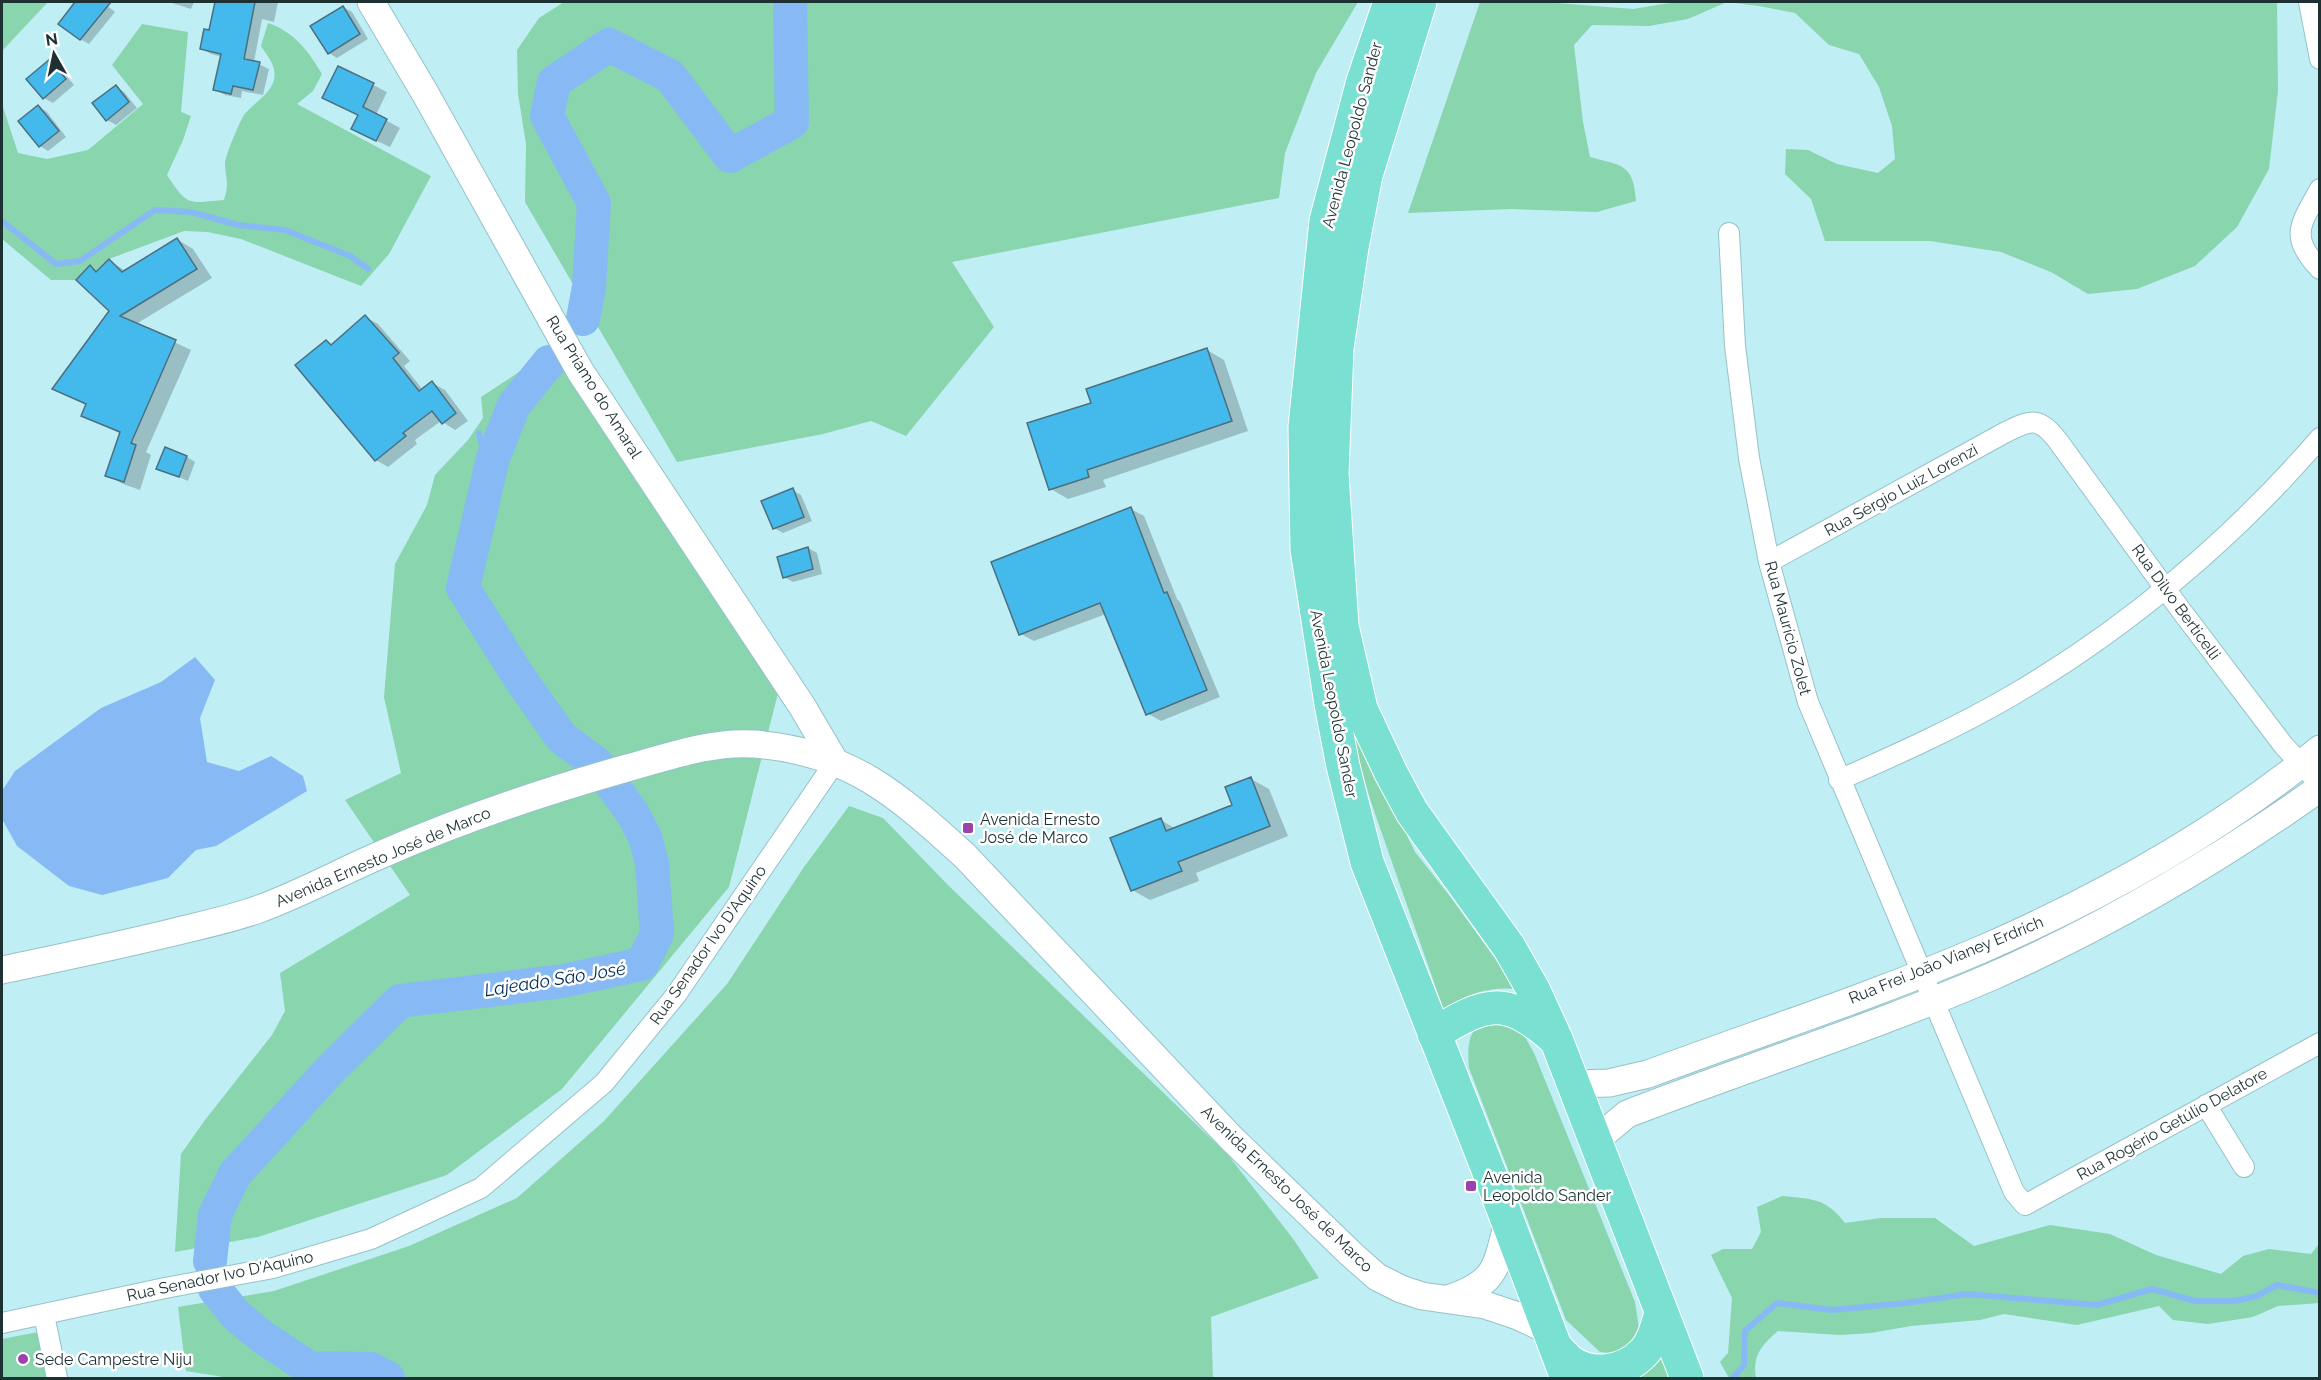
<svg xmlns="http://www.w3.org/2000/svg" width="2321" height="1380" font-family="Raleway,sans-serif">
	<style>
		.green { fill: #88d5ae }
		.water { fill: #87baf5 }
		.shadow { fill: #0003 }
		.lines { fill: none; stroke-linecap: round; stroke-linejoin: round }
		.stream { stroke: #87baf5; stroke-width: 6 }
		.river { stroke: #87baf5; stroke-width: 34 }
		.building { fill: #43baeb; stroke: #4c6f80; stroke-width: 1.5 }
		.street-casing { stroke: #95c2c8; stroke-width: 22 }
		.secondary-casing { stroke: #95c2c8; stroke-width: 29 }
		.highway-casing { stroke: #fff; stroke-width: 35 }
		.street { stroke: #fff; stroke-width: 20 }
		.secondary { stroke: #fff; stroke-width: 27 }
		.highway { stroke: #79e0d2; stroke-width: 33 }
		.poi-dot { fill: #9d42ad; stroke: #fff; stroke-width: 2 }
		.labels { text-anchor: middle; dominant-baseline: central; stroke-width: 5; stroke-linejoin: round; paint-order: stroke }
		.street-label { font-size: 16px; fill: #1d3032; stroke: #fff }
		.poi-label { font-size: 16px; fill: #1d3032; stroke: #fff; text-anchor: start }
		.water-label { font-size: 18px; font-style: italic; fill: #002b58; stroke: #fff }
	</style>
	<rect width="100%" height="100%" fill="#c0eef5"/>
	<path class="green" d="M2 2H48L2 51Z
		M564 2H1358L1316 73 1285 153 1279 198 952 262 994 327 906 436 871 421 823 434 677 462 525 202 526 144 518 94 517 50 539 18Z
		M1480 2H1544L1633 9 1676 2H2277L2278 91 2269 169 2237 227 2195 266 2137 289 2088 294 2051 272 2001 252 1930 241H1825L1811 199 1785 174 1786 149 1808 150 1837 164 1878 173 1895 159 1892 126 1879 87 1859 54 1829 45 1795 13 1759 6 1727 2 1688 19 1649 26 1592 25 1574 45 1583 122 1590 157C1622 166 1633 163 1636 201L1597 212 1511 209 1408 213Z
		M268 23C294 32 308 50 322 74L313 91 297 104 431 176 389 254 361 286 241 239 208 232 184 231 109 259 96 272 90 266 76 280H51L2 239V104L18 153 47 159 88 150 143 104 112 65 142 24 188 32 181 112 191 116 183 140 167 175C188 207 188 203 224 200 230 181 225 179 225 163 226 154 239 123 244 115 252 104 271 94 274 80 277 66 268 57 261 46Z
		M567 367 778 693 729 887 562 1089 447 1175 258 1237 175 1252 181 1154 205 1120 272 1035 285 1011 280 973 410 895 345 800 401 773 384 697 395 564 427 505 435 475 468 440 483 418 481 397 522 370Z
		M1348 714 1415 852 1449 895 1517 989C1491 986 1463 994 1444 1011L1372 805 1345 718Z
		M849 806 883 818 949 886 1228 1155 1294 1240 1319 1278 1211 1317 1213 1378H229L186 1371 178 1307 274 1291 409 1246 517 1198 604 1121 727 984 804 867Z
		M1500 1022 1521 1030 1534 1053 1635 1302 1639 1329 1632 1345 1617 1354 1600 1352 1566 1320 1469 1068C1468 1053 1466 1030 1484 1023 1488 1021 1495 1022 1500 1022Z
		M1782 1196C1812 1199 1826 1198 1845 1223L1881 1218H1935L1974 1246 2050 1225 2110 1234 2156 1255 2221 1274 2243 1256 2269 1249 2311 1254 2319 1244V1303L2278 1306 2253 1317 2208 1324 2173 1320 2159 1306 2077 1325 2004 1314 1980 1320 1911 1326 1871 1333 1840 1335 1778 1331C1761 1345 1752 1357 1756 1378H1729L1720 1362 1728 1353 1732 1298 1711 1255 1723 1249H1752L1761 1232 1757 1207Z
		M38 1332 48 1378H2V1339Z
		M1663 1357 1671 1378H1638L1651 1369Z"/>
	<path class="water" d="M195 657 215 680 200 718 207 762 239 771 271 756 303 776 307 791 216 846 196 850 168 878 102 895 69 886 17 846 2 819V791L15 771 101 708 161 682Z"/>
	<path class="shadow" d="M73 2H102L115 12 89 44 80 39 76 4Z
		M169 2H194L191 9Z
		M217 2H278L274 22 262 19 254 62 269 69 263 95 242 91 241 98 225 95 215 90 222 57 211 54 202 49 211 31Z
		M343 7 352 12 368 39 337 58 329 53Z
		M50 61 58 66 74 85 53 103 44 98Z
		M339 68 387 92 376 115 400 128 390 147 366 136Z
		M116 87 124 92 137 108 116 125 107 120Z
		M39 107 47 112 66 137 48 151 40 146Z
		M178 240 193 249 212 278 136 324 191 350 146 452 151 455 140 490 123 484 107 475 121 434 83 415 87 405 55 388 111 311 90 267 98 272 109 261 126 271Z
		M365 317 378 324 410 361 404 366 423 390 432 383 445 390 468 421 455 430 441 421 415 440 417 444 388 467 376 460 297 365 326 341 333 345Z
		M1207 350 1224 360 1248 431 1103 480 1106 487 1068 499 1051 489 1093 404Z
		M187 457 195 462 188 481 158 468Z
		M792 490 801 495 812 521 783 533 774 528Z
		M1131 509 1144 516 1177 599 1180 602 1220 697 1161 721 1147 713 1106 614 1034 641 1021 634Z
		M808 548 817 553 822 574 793 582 784 577Z
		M1251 779 1269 789 1288 836 1196 873 1199 881 1150 900 1132 890 1161 820 1176 829 1234 806Z"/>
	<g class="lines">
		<path class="stream" d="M2 221 56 264 80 261 155 210 191 212 238 225 285 230 350 256 368 269
			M479 433 482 446 493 458
			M1733 1378 1744 1365 1745 1331 1777 1303 1832 1310 1906 1303 1967 1294 2097 1305 2152 1289 2195 1301H2235L2257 1296 2277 1285 2320 1293"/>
		<path class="river" d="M583 319 589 287 594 203 547 116 554 82 609 45 670 76 730 156 792 122 790 2
			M210 1261 215 1215 235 1174 330 1070 400 1001 563 981 642 964 657 934 652 863 645 837 633 814 597 764 562 738 519 677 463 588 493 458 514 405 549 362
			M215 1289 236 1315 261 1336 309 1368 371 1369 388 1378"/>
	</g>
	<path class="building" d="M75 2H111L80 40 58 24Z
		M215 2H255L244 59 260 62 253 90 233 86 231 94 213 90 221 54 200 49 204 29 209 30Z
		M343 6 360 34 328 54 310 26Z
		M50 59 66 79 43 99 26 79Z
		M338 66 374 83 363 107 387 119 376 141 351 129 358 115 322 98Z
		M116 85 129 102 106 121 92 103Z
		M38 105 59 131 39 147 18 121Z
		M177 238 197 269 120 316 176 340 131 443 136 445 124 482 105 476 120 432 81 416 86 404 52 389 109 311 76 280 90 265 96 272 109 259 122 272Z
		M365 315 399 353 393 358 419 391 432 381 456 413 442 424 432 411 403 433 406 436 375 461 295 365 326 340 331 345Z
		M1207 348 1232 421 1087 470 1089 477 1049 490 1027 423 1091 403 1086 389Z
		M165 447 187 456 179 477 156 469Z
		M793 488 804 517 773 529 761 501Z
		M1131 507 1164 593 1167 592 1207 690 1146 715 1100 603 1019 635 991 562Z
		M808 547 813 569 783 578 777 557Z
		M1251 777 1270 826 1178 862 1182 871 1131 891 1110 838 1161 818 1166 831 1232 805 1225 787Z"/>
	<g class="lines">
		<defs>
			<path id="street" d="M2309 2 2320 59
				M2320 189C2301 224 2288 236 2320 269
				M1729 233 1735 346 1749 458 1769 562 1808 702 2014 1192 2025 1205 2320 1043
				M1769 562 2006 432C2032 419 2039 417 2058 441L2180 609 2284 746 2320 784
				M1839 780C1898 754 1956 728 2011 696 2126 629 2232 540 2320 438
				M2206 1105 2244 1167
				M44 1315 57 1378
				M2 1323 165 1288 273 1268 371 1239 481 1188 604 1083 676 995 835 762"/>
			<path id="secondary" d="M371 2 425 93 580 371 802 706 835 762
				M2 970C59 958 117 946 174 932 202 925 232 919 259 909 303 893 344 870 387 852 465 818 546 791 627 768 668 757 711 741 754 744 849 751 898 795 965 856L1231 1138 1351 1254 1377 1277 1401 1289 1422 1296 1485 1305 1518 1316 1548 1330
				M1574 1084 1609 1083 1648 1074C1759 1033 1872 996 1980 950 2100 898 2218 832 2320 749
				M1596 1140 1627 1114C1748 1067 1873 1028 1993 976 2108 925 2217 861 2320 788
				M1448 1299C1497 1283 1496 1268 1508 1222"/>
			<path id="highway" d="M1390 2 1363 81 1326 221 1305 427 1307 549 1331 704 1343 766 1367 862 1491 1177 1567 1378
				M1420 2 1366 175 1352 247 1337 348 1332 474 1342 626 1361 709 1391 773 1412 812 1509 947 1534 991 1556 1039 1687 1378
				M1434 1034C1486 1002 1505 995 1554 1038
				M1556 1347C1560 1352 1565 1357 1569 1361 1591 1377 1623 1373 1642 1354 1653 1344 1657 1327 1661 1313"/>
		</defs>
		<use href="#street" class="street-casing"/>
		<use href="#secondary" class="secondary-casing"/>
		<use href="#highway" class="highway-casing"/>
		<use href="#street" class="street"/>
		<use href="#secondary" class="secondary"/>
		<use href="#highway" class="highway"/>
	</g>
	<g class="poi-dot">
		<rect x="962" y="822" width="12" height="12" rx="3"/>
		<rect x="1465" y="1180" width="12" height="12" rx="3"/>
		<circle cx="23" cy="1359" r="6"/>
	</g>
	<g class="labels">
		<g class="street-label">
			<text transform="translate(1352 135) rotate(-75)">Avenida Leopoldo Sander</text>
			<text transform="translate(594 387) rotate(58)">Rua Priamo do Amaral</text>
			<text transform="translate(1901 490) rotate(-29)">Rua Sérgio Luiz Lorenzi</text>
			<text transform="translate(2176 602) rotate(54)">Rua Dilvo Berticelli</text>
			<text transform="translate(1788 628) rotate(75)">Rua Maurício Zolet</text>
			<text transform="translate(1334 704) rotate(79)">Avenida Leopoldo Sander</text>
			<text transform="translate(383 857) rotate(-23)">Avenida Ernesto José de Marco</text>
			<text transform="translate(708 945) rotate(-55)">Rua Senador Ivo D'Aquino</text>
			<text transform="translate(1946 960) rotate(-22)">Rua Frei João Vianey Erdrich</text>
			<text transform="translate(2172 1124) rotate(-29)">Rua Rogério Getúlio Delatore</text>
			<text transform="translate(1287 1189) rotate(44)">Avenida Ernesto José de Marco</text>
			<text transform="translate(220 1276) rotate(-12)">Rua Senador Ivo D'Aquino</text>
		</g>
		<g class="poi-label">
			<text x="980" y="819">Avenida Ernesto<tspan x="980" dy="18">José de Marco</tspan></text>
			<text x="1483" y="1177">Avenida<tspan x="1483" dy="18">Leopoldo Sander</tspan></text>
			<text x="35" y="1359">Sede Campestre Niju</text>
		</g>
		<g class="water-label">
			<text transform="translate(555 979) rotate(-9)">Lajeado São José</text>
		</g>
	</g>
	<rect width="2321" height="1380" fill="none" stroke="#1d3032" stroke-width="6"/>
	<g transform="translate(54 54) rotate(351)" stroke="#ffffff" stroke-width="4.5" paint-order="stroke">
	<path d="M0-4.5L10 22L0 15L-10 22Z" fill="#1d3032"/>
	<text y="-9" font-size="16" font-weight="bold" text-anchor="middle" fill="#1d3032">N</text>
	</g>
</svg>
